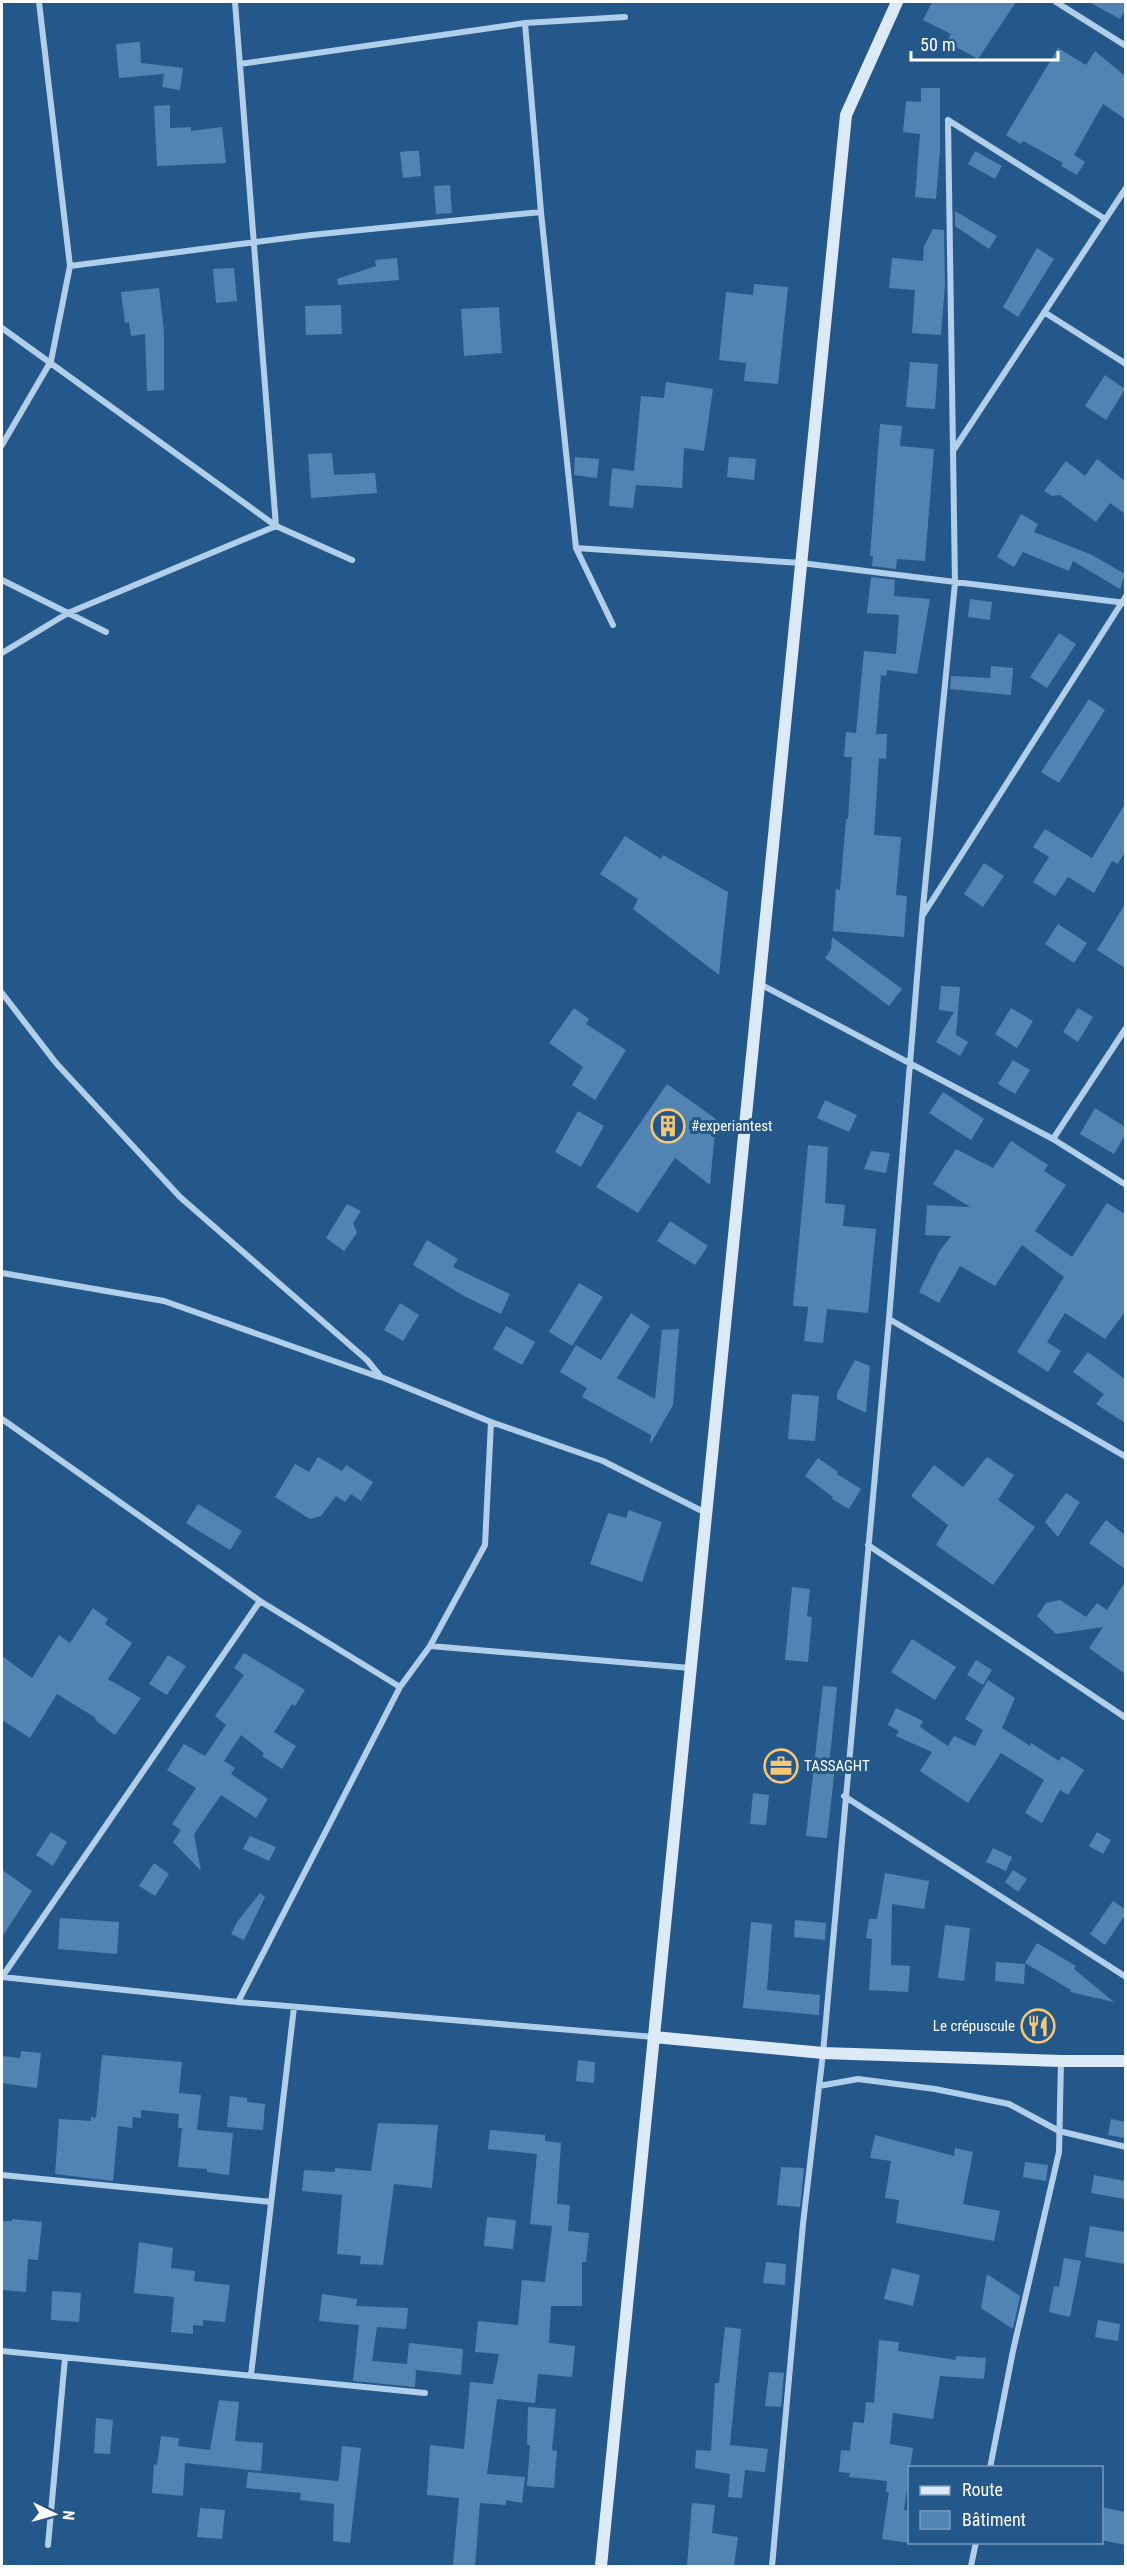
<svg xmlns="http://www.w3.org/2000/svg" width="1127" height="2568" font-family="'Roboto Condensed',sans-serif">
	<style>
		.building { fill: #5184b2 }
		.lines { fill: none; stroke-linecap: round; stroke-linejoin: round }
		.street { stroke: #b1cfea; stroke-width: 6 }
		.secondary { stroke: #dceaf8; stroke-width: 12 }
		.labels { text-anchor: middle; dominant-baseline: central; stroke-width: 6; stroke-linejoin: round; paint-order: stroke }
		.poi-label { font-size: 15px; fill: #fff; stroke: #25588a; text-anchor: start }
	</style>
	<rect width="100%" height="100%" fill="#25588a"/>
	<path class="building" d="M932 2H1016L978 59 947 42 951 34 923 20Z
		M1089 2H1125V10L1120 19Z
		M140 42 141 63 183 68 180 90 162 87 164 74 119 78 116 44Z
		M1058 48 1086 65 1095 51 1125 76V119L1103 104 1074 155 1085 162 1077 175 1061 166 1063 163 1023 141 1021 144 1006 135Z
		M921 88H940V150L936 199 915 197 920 134 903 132 906 101 921 102Z
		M170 105V128L191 127V131L222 127 226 163 157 166 154 106Z
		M410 151H419L421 176 403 178 400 152Z
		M975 151 1002 166 995 179 968 164Z
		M450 185 452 213 436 214 434 186Z
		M955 211 997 236 989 249 955 226Z
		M933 229 944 230 945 284 941 335 912 333 915 290 889 288 892 258 923 261 924 246Z
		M1037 248 1054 259 1018 317 1003 307Z
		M397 258 399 280 338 285 337 279 376 266 375 260Z
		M234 268 237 301 216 303 213 269Z
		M754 284 788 287 778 384 744 381 746 363 719 360 726 292 753 295Z
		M159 288 164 332V390L147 391 145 334 131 336 129 322 125 323 121 292Z
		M341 305 342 334 306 335 305 306Z
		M499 307 502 353 464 356 461 309Z
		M910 362 938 364 935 409 906 407Z
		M1105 375 1125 389 1106 420 1085 406Z
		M666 382 713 389 704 451 684 448 682 488 636 485 633 508 609 506 612 468 634 471 641 396 664 398Z
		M880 424 902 426 900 446 934 449 925 561 897 559 896 569 872 566 873 556H870Z
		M332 453 334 475 375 473 377 493 311 498 308 454Z
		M575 457 599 459 597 478 574 475Z
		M729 457 756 459 754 480 727 477Z
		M1097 459 1125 481V514L1110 503 1096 522 1060 495 1052 496 1044 491 1066 461 1085 476Z
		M1021 514 1038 524 1034 532 1092 555 1125 574 1120 589 1073 561 1069 571 1023 552 1014 567 997 557Z
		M871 577 895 580 894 596 930 599 917 674 887 670 886 676 881 675 876 734H887L886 759 879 758 874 835 901 837 896 895 907 896 904 937 833 931 836 889 840 890 846 819H848L852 757H844L846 732 856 733 864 651 896 654 899 615 867 613Z
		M970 599 992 602 990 620 968 617Z
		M1059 633 1076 644 1047 688 1030 677Z
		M991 666 1013 668 1011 695 950 689 951 676 990 678Z
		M1089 699 1105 710 1059 783 1041 772Z
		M1125 804V852L1118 864 1112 861 1094 893 1068 877 1055 896 1033 882 1049 857 1033 847 1045 829 1092 858Z
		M625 836 661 859 663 855 728 892 719 975 633 909 638 899 600 874Z
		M984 863 1004 876 983 907 964 894Z
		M1125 904V968L1097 950Z
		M1058 924 1087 943 1074 963 1045 944Z
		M832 937 902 989 889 1006 825 958 831 949Z
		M941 986 960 987 956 1035 968 1042 960 1056 936 1042 954 1012 939 1010Z
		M574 1008 589 1019 586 1024 626 1050 595 1100 572 1085 583 1067 549 1043Z
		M1011 1008 1033 1021 1017 1048 995 1034Z
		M1078 1008 1093 1017 1078 1042 1063 1032Z
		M1013 1060 1030 1070 1015 1094 998 1084Z
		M667 1084 716 1119 710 1185 675 1158 638 1213 596 1187Z
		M943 1092 984 1119 971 1140 929 1113Z
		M825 1100 857 1115 849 1132 817 1118Z
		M1095 1108 1125 1127V1135L1114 1154 1080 1134Z
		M578 1111 604 1126 581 1167 555 1152Z
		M1011 1141 1048 1165 1044 1171 1066 1185 1035 1231 1072 1257 1107 1203 1125 1214V1312L1105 1339 1065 1313 1047 1342 1061 1351 1048 1372 1017 1352 1064 1277 1022 1245 995 1286 960 1266 939 1303 919 1292 939 1252 951 1236 925 1235 927 1205 970 1207 933 1184 956 1149 993 1168Z
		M808 1145 828 1147 825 1203 845 1205 843 1226 876 1229 868 1313 827 1309 823 1343 804 1341 808 1307 793 1306Z
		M871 1151 890 1153 886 1173 864 1169Z
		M347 1204 361 1211 353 1223 357 1233 344 1251 326 1238Z
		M670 1221 708 1246 695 1265 657 1241Z
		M427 1240 458 1259 453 1267 510 1294 501 1314 464 1296 413 1265Z
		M579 1283 603 1297 572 1346 549 1332Z
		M400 1303 419 1315 403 1341 384 1330Z
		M631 1313 650 1326 617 1378 655 1399 662 1330 679 1329 673 1405 650 1445 651 1435 582 1397 587 1388 560 1372 576 1345 601 1360Z
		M506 1326 535 1342 522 1365 493 1349Z
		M1088 1352 1125 1379V1423L1096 1404 1104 1394 1073 1372Z
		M855 1360 870 1366 866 1413 837 1399V1393Z
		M792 1394 819 1396 815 1441 788 1439Z
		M318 1457 342 1471 346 1465 373 1482 361 1501 351 1494 345 1502 336 1496 321 1516 310 1519 275 1497 295 1464 309 1472Z
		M987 1457 1014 1475 998 1500 1035 1527 993 1585 936 1545 948 1525 911 1496 934 1465 963 1487Z
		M818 1458 838 1472 837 1474 861 1489 849 1509 832 1499 833 1497 805 1476Z
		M1066 1493 1080 1502 1058 1537 1045 1522Z
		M198 1504 242 1531 230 1550 186 1523Z
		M629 1510 662 1522 642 1582 590 1564 608 1513 626 1518Z
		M1106 1520 1125 1535V1569L1089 1543Z
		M1125 1582V1674L1089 1648 1103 1627 1056 1634 1037 1616 1046 1603 1060 1600 1086 1617 1097 1603 1107 1610Z
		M792 1587 810 1589 807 1616 812 1617 808 1662 785 1660Z
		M93 1608 108 1619 105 1624 132 1643 108 1679 141 1698 115 1735 95 1720 96 1718 57 1694 30 1738 2 1720V1656L32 1678 59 1635 70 1643Z
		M912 1639 956 1667 935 1700 891 1672Z
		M244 1653 305 1690 295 1706 292 1704 274 1732 296 1746 282 1769 262 1756 264 1753 241 1735 224 1761 235 1768 231 1774 268 1799 256 1818 221 1795 194 1834 201 1871 173 1842 181 1830 172 1824 196 1788 167 1770 184 1744 205 1756 226 1725 215 1716 244 1675 234 1668Z
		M168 1655 186 1666 167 1695 149 1684Z
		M976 1660 992 1670 983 1685 967 1675Z
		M988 1680 1015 1698 1002 1728 1030 1746 1031 1743 1059 1761 1062 1756 1084 1770 1068 1795 1060 1790 1042 1823 1025 1813 1044 1780 1001 1753 968 1803 920 1771 932 1752 896 1736 899 1731 888 1725 896 1708 923 1721 920 1727 948 1746 954 1736 975 1746 983 1730 965 1719Z
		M823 1686 837 1687 830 1757 836 1758 827 1838 806 1836Z
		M753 1793 769 1795 766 1825 750 1824Z
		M51 1832 67 1842 53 1866 36 1855Z
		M1097 1832 1111 1840 1103 1854 1089 1846Z
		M250 1836 276 1847 269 1861 243 1849Z
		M993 1848 1012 1857 1006 1871 986 1862Z
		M154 1863 169 1874 155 1896 139 1886Z
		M2 1870 32 1891 2 1937Z
		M1013 1870 1027 1879 1018 1892 1005 1882Z
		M885 1873 929 1881 924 1909 892 1904 891 1965 910 1966 908 1992 869 1990 872 1939 866 1938 869 1919H877Z
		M260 1893 265 1897 244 1940 231 1934 237 1922Z
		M1113 1901 1125 1909V1915L1105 1945 1090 1934Z
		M60 1918 119 1922 117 1954 58 1949Z
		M795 1920 826 1923 825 1940 794 1937Z
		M751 1922 772 1924 767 1990 820 1995 819 2015 743 2008Z
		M945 1925 970 1928 964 1981 938 1978Z
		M1037 1943 1076 1966 1074 1969 1114 2002 1070 1992 1071 1990 1025 1963Z
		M996 1962 1025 1964 1024 1984 995 1981Z
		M21 2051 41 2053 37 2088 2 2083V2056L20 2058Z
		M102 2055 182 2062 179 2093 201 2095 197 2130 233 2133 229 2175 207 2172V2169L178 2167 182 2128H178L179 2114 141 2110V2118L133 2117 132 2128 118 2126 113 2181 55 2174 59 2119 91 2121V2117L96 2118Z
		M578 2060 595 2062 594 2083 576 2081Z
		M230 2096 247 2098V2102L265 2104 263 2130 227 2127Z
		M1111 2119 1125 2122V2138L1108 2135Z
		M378 2123 438 2125 432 2188 394 2184 383 2265 360 2264 361 2256 337 2254 342 2195 302 2191 304 2170 335 2172V2168L371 2171Z
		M490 2130 545 2135V2141L561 2143 557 2204 570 2205 568 2231 589 2233 586 2262H582V2306H551L549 2343 575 2346 572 2377 538 2374 535 2403 497 2399 487 2474 525 2477 522 2503 506 2500V2505L480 2503 475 2566H470L453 2565 459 2498 427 2495 430 2445 464 2449 470 2382 493 2384 499 2354 475 2352 478 2321 518 2325 522 2280 545 2282 552 2226 530 2224 537 2154 488 2149Z
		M875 2135 954 2156 955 2148 973 2152 963 2204 1000 2211 994 2241 896 2223 899 2200 885 2198 891 2161 870 2158Z
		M1025 2162 1048 2165 1046 2181 1023 2177Z
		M781 2167 804 2168 800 2207 777 2205Z
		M1094 2175 1125 2181V2199L1091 2193Z
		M487 2217 516 2220 513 2249 484 2246Z
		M12 2219 42 2222 38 2260 28 2259 26 2292 2 2290V2221H12Z
		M1090 2226 1125 2232V2264L1085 2257Z
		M139 2242 173 2248 171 2268 195 2271 194 2281 230 2285 225 2322 203 2320V2326L193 2325V2334L171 2332 174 2297 134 2293Z
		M1064 2258 1081 2261 1070 2317 1049 2312 1054 2286 1059 2287Z
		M766 2262 786 2264 785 2285 763 2283Z
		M892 2268 920 2275 913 2306 884 2299Z
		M987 2274 1020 2296 1013 2329 981 2308Z
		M52 2291 81 2293 79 2322 51 2320Z
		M322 2294 357 2299 356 2306 408 2308 406 2329 377 2327 372 2361 407 2364 409 2343 463 2349 461 2375 416 2370 415 2387 353 2381 359 2325 319 2321Z
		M1098 2320 1120 2324 1118 2341 1095 2337Z
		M725 2327 741 2329 730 2445 768 2449 765 2472 745 2470 742 2498 728 2497 730 2474 695 2468 696 2450 711 2451 715 2383H719Z
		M879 2340 899 2342 898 2351 956 2360V2356L986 2358 984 2379 940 2376 933 2419 893 2413 890 2444 913 2448 904 2510 909 2511V2543L882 2539 889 2492H886L887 2481 849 2477 850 2473 839 2472 841 2450 850 2451 853 2422 864 2423 866 2402 874 2403Z
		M769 2372 784 2373 781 2407 765 2406Z
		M219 2400 239 2402 235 2441 263 2443 261 2471 185 2463 183 2496 152 2493 154 2464 157 2465 161 2436 179 2438 178 2446 210 2450Z
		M528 2407 556 2409 552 2450 557 2451 554 2488 527 2486 530 2445H527Z
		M96 2418 113 2420 110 2454 94 2453Z
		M342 2446 361 2448 350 2543 333 2541 334 2504 300 2500 301 2493 246 2488 248 2472 337 2481 339 2479Z
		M692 2503 715 2505 712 2533 738 2537 734 2566H687Z
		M1101 2507 1125 2512V2545L1101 2540Z
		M200 2508 225 2510 222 2539 197 2537Z"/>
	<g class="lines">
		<path class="street" d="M1056 2 1126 46
			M525 23 541 212 576 548
			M240 64 525 23 625 17
			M948 120 1105 219
			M70 266 311 235 541 212
			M1044 312 1126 364
			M2 328 276 526 352 560
			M2 445 51 361 70 266 39 2
			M953 451 1126 188
			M2 580 106 632
			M613 625 576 548 801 563 1126 603
			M2 653 68 613 276 526 235 2
			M923 915 1126 596
			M760 984 1053 1139 1126 1185
			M2 993 56 1063 180 1197 367 1360 381 1377 491 1422 603 1461 708 1514
			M1053 1139 1126 1028
			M2 1273 164 1301 379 1377
			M889 1319 1126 1457
			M2 1419 260 1601 400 1687
			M868 1545 1126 1718
			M430 1646 690 1668
			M844 1796 1126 1977
			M2 1977 238 2002 654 2037
			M2 1977 260 1601
			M238 2002 400 1687 430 1646 485 1545 491 1422
			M819 2086 858 2079 935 2089 1009 2104 1059 2131 1126 2147
			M2 2175 271 2202
			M2 2351 425 2393
			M251 2375 294 2007
			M990 2468 1013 2351 1059 2152 1061 2061
			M48 2545 65 2358
			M772 2566 803 2224 823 2053 889 1319 922 917 955 583 948 120
			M971 2566 976 2542"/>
		<path class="secondary" d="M654 2037 823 2053 1061 2061H1126
			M601 2566 846 115 897 2"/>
	</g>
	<defs>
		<symbol id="building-ring" viewBox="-11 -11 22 22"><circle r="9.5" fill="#25588a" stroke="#f4c675" stroke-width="1.5"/><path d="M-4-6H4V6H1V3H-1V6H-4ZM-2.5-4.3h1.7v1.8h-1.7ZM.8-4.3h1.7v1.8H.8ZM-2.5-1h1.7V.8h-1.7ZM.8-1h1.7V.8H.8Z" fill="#f4c675"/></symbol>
		<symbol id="office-ring" viewBox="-11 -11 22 22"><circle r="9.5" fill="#25588a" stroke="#f4c675" stroke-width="1.5"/><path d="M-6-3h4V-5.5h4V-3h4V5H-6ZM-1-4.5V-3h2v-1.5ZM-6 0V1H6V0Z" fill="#f4c675"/></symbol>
		<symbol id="restaurant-ring" viewBox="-11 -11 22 22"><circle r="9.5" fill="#25588a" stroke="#f4c675" stroke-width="1.5"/><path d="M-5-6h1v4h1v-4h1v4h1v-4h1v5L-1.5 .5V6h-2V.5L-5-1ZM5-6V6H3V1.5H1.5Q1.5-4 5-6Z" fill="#f4c675"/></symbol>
	</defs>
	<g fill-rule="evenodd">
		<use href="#building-ring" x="649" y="1107" width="38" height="38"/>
		<use href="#office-ring" x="762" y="1747" width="38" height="38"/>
		<use href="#restaurant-ring" x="1019" y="2007" width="38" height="38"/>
	</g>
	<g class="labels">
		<g class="poi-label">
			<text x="691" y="1126">#experiantest</text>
			<text x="804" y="1766">TASSAGHT</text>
			<text x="1015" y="2026" text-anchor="end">Le crépuscule</text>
		</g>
	</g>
	<rect width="1127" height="2568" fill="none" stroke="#ffffff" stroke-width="6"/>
	<rect x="908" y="2466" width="195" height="78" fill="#25588a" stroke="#7c9bb9" stroke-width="1.5"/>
	<rect x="920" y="2486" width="30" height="9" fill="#dceaf8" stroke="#7c9bb9" stroke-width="1.5"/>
	<text x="962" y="2496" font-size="18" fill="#ffffff">Route</text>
	<rect x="920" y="2511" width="30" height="18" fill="#5184b2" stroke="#7c9bb9" stroke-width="1.5"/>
	<text x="962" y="2526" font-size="18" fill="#ffffff">Bâtiment</text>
	<g transform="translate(54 2514) rotate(95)" stroke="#25588a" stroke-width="4.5" paint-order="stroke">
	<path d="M0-4.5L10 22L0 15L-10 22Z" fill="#ffffff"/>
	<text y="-9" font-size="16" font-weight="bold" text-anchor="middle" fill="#ffffff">N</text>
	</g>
	<path d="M911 51v9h147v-9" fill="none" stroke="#ffffff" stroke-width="3"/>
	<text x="920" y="51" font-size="18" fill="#ffffff" stroke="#25588a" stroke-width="4.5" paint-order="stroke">50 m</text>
</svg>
